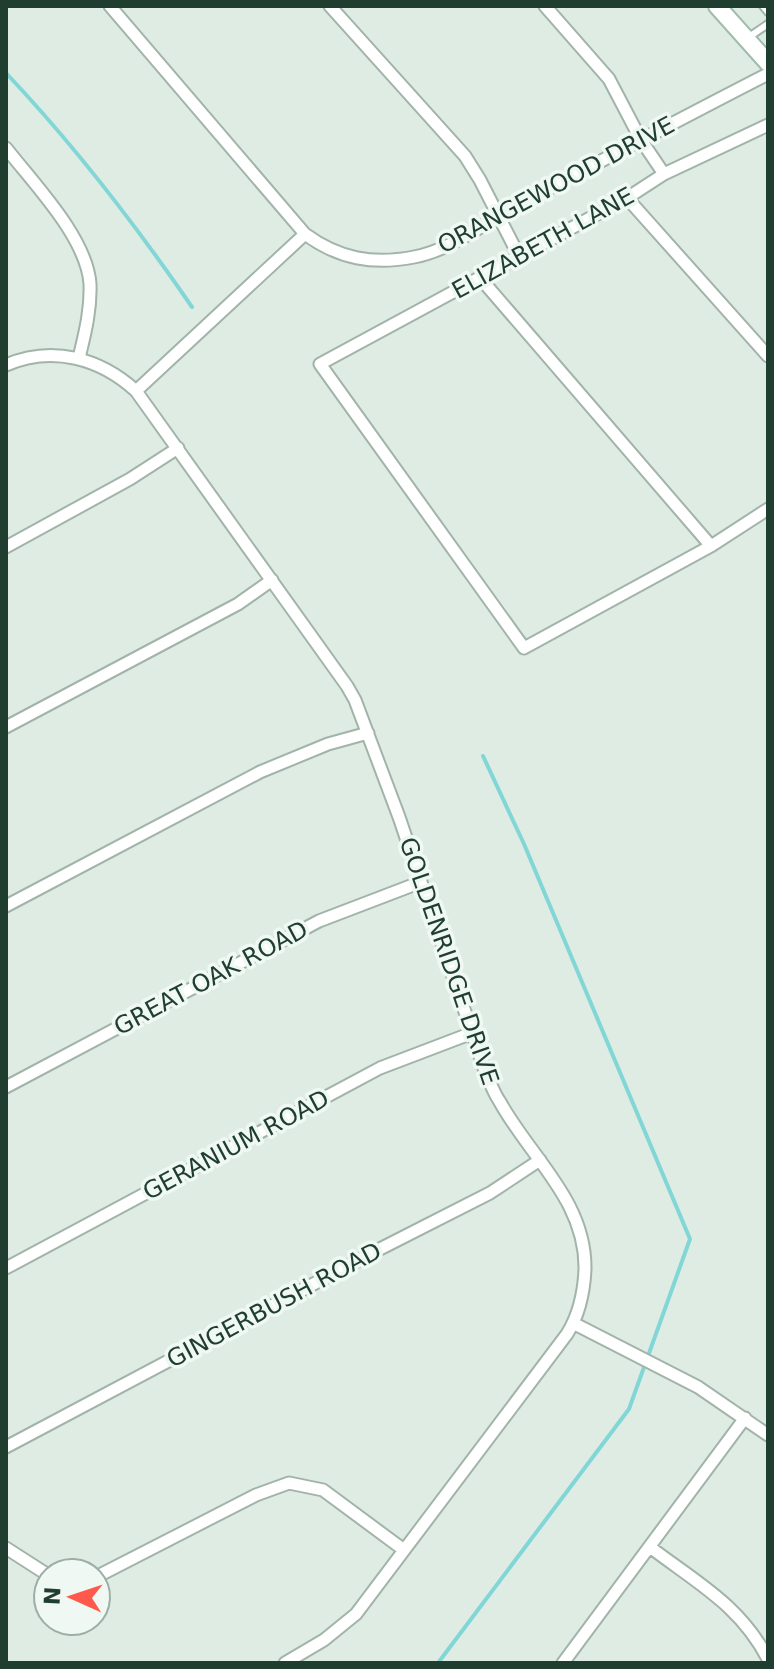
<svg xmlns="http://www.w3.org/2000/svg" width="774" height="1669" font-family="'DejaVu Sans',sans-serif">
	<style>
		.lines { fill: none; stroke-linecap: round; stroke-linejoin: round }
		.stream { stroke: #82d7d6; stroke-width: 4 }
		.lane-casing { stroke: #a2b4aa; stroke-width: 10 }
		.street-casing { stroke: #a2b4aa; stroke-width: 15 }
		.secondary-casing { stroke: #a0bcad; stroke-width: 20 }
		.lane { stroke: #fff; stroke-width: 6 }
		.street { stroke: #fff; stroke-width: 11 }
		.secondary { stroke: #fff; stroke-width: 16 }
		.labels { text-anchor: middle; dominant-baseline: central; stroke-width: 7; stroke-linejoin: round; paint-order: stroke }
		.street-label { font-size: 24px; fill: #1f3e30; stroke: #f0f8f3 }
	</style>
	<rect width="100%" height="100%" fill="#dfece4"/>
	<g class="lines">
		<path class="stream" d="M6 73C76 147 135 224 192 307
			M438 1663 629 1409 690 1239 524 844 483 756"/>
		<defs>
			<path id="lane" d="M763 6 768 12
				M749 37 768 24"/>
			<path id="street" d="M110 6 305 234C339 259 373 265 414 257 452 250 485 222 518 205 601 161 684 117 768 74
				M330 6 465 156 480 180 519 256
				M545 6 609 79 641 140 664 174
				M768 125 664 174 627 198 320 364 524 648 711 546 768 509
				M6 148C34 184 87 238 90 284 91 310 85 333 79 358
				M627 198 768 356
				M481 279 711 546
				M6 365C52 345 100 358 136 391L347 686 355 700 399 817 484 1068C489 1080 493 1092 500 1102 531 1158 586 1201 585 1269 584 1292 579 1315 567 1334L356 1614 324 1640 285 1663
				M136 391 305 234
				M6 547 130 479 178 448
				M6 727 238 604 272 580
				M6 906 260 772 328 744 368 733
				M6 1087 319 921 421 882
				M6 1268 380 1068 472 1033
				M573 1323 698 1387 768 1435
				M6 1447 372 1253 490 1193 540 1160
				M650 1547C697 1583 740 1605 768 1659
				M6 1548 48 1575
				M96 1577 256 1495 289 1483 323 1490 404 1550
				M563 1663 745 1418"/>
			<path id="secondary" d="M717 6 768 63"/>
		</defs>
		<use href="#lane" class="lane-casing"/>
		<use href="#street" class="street-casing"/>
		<use href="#secondary" class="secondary-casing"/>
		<use href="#lane" class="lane"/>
		<use href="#street" class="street"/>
		<use href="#secondary" class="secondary"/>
	</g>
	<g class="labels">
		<g class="street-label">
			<text transform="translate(556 185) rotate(-28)">ORANGEWOOD DRIVE</text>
			<text transform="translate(543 243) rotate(-29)">ELIZABETH LANE</text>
			<text transform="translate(449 961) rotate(71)">GOLDENRIDGE DRIVE</text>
			<text transform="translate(211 978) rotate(-28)">GREAT OAK ROAD</text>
			<text transform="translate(236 1145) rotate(-28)">GERANIUM ROAD</text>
			<text transform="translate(274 1305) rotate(-28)">GINGERBUSH ROAD</text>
		</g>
	</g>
	<rect width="774" height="1669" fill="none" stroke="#1f3e30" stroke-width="16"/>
	<g transform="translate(72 1597) rotate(273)"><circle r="38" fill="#f0f8f3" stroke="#9caea5" stroke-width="2"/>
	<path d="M0-6L14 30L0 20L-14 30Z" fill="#ff594b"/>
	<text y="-12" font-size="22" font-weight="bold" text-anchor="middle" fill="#1f3e30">N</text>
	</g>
</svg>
